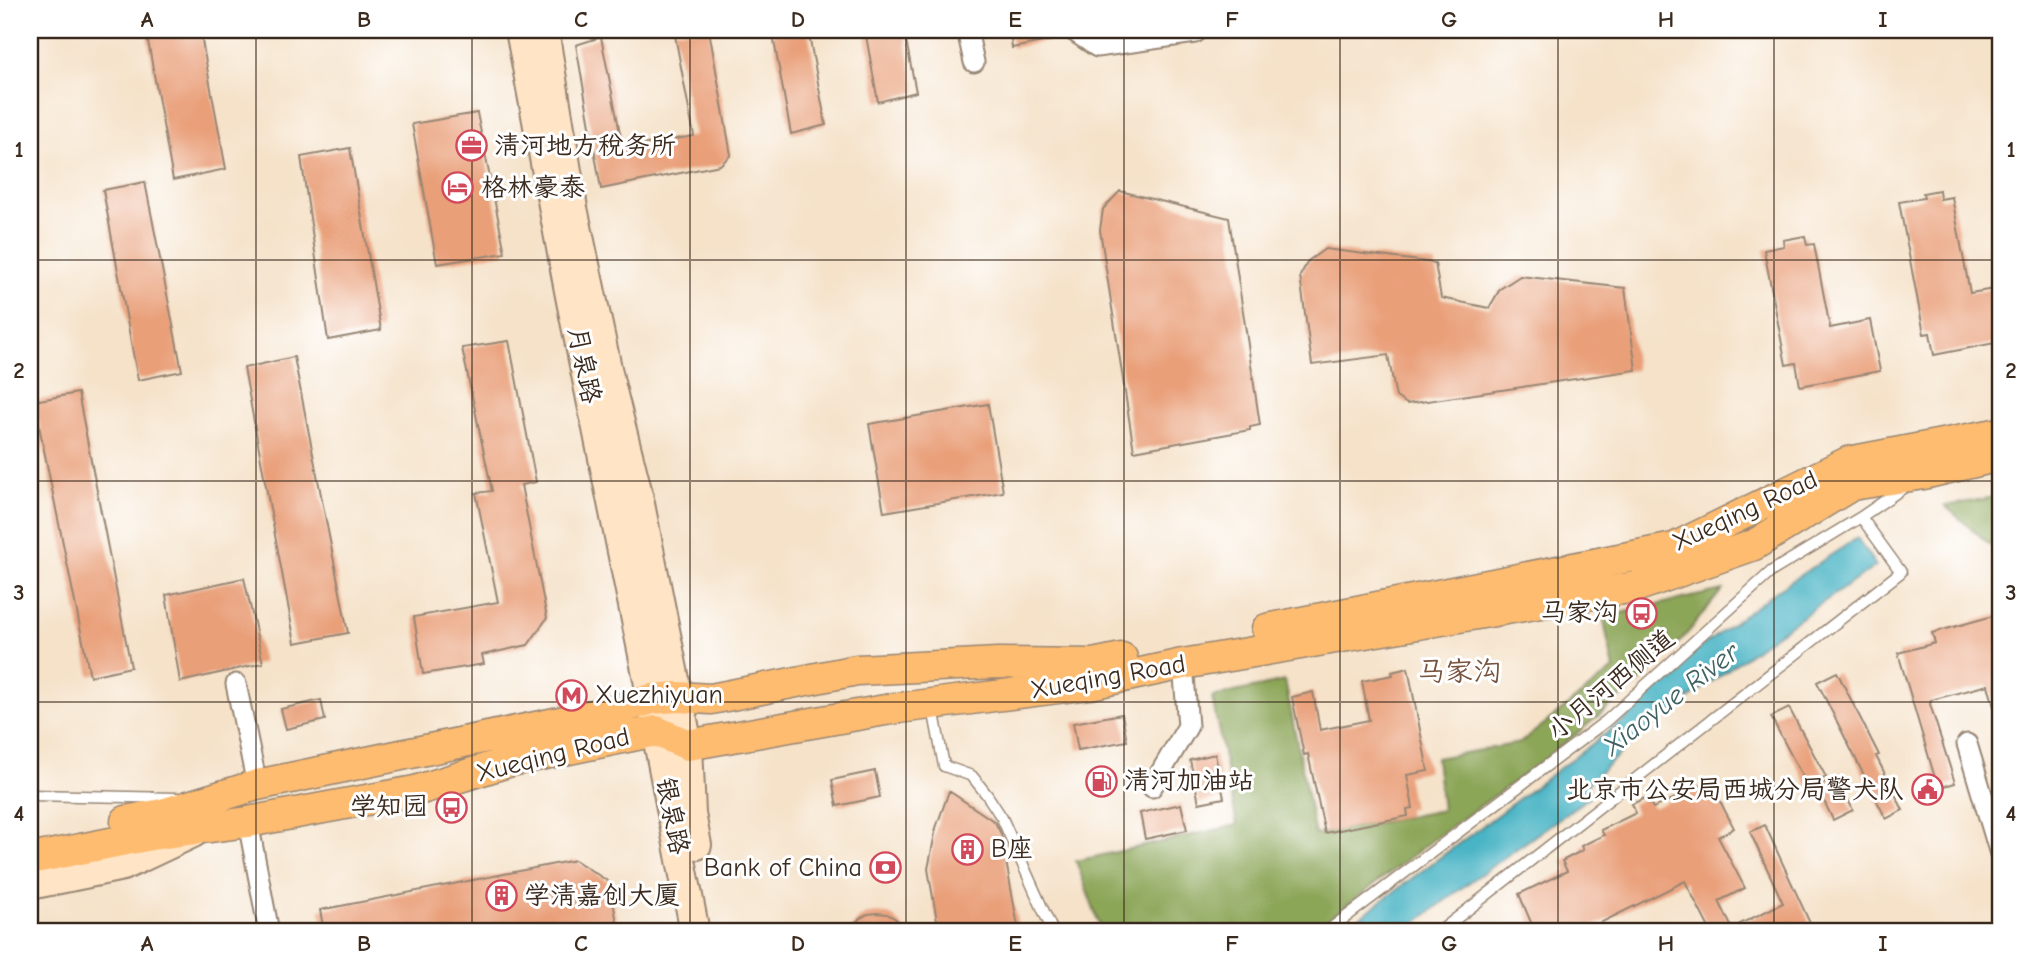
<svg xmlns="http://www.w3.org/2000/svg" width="2030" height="962" font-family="'Comic Neue','LXGW WenKai TC',sans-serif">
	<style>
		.forest { fill: #8ca659; stroke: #64683c; stroke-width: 2 }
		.water { fill: #48b4c5; stroke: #426f72; stroke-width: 2 }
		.building { fill: #e99f78 }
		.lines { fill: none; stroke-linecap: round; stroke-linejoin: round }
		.lane-casing { stroke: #988674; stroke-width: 13 }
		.street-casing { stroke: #988674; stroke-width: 23 }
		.secondary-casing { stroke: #988674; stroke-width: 32 }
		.primary-casing { stroke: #988674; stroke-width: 33 }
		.lane { stroke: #fff; stroke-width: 10 }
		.street { stroke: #fff; stroke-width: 19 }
		.secondary { stroke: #ffe4c6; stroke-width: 28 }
		.primary { stroke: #febc70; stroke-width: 30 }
		.grid { fill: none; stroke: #3b2a1e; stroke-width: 2; stroke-opacity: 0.55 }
		.labels { text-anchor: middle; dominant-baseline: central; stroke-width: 6; stroke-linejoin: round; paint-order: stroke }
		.poi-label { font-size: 26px; fill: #3b2a1e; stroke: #fff; text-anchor: start }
		.street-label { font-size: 26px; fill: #3b2a1e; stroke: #fff }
		.neighbourhood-label { font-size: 28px; fill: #78533e; stroke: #fff }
		.water-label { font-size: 28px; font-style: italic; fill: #406161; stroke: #fff }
		.neatline { fill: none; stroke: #3b2a1e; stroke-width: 2.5 }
		.grid-label { font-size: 23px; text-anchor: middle; font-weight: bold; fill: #3b2a1e }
	</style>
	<rect width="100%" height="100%" fill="#fff"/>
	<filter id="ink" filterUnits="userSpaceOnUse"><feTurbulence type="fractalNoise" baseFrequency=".0143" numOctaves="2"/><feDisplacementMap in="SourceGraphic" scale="14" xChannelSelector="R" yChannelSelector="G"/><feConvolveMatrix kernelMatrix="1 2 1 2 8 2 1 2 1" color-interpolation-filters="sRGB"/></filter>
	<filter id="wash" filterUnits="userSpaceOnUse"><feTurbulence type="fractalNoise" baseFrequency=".00686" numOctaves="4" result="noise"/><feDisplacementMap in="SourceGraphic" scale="28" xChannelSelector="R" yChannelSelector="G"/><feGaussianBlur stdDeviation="1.57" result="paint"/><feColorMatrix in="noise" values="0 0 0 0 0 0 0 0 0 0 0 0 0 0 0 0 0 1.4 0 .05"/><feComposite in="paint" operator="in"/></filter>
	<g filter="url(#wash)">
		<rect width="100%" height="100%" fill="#f5e2c9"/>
		<path class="forest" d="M2000 496V546L1993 547 1945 506Z
			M1722 590 1685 636 1643 679 1547 758 1430 842 1312 932H1102L1076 861 1237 825 1212 697 1285 681 1315 835 1442 810 1436 758 1520 743 1614 669 1603 617Z"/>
		<path class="water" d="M1857 538 1876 566 1765 642 1644 732 1589 782V797L1460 889 1404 932H1340L1627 718 1690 655 1782 587Z"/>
		<g id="blocks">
			<path class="building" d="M146 30H200L226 169 173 180Z
				M674 30H709L731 155 720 165 601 189 576 45 601 37 623 148 694 136Z
				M772 30H808L826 125 791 134Z
				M865 30H904L916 92 878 102Z
				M1010 30H1060L1063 38 1012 48Z
				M477 113 505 253 437 264 412 124Z
				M350 148 381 330 328 340 301 157Z
				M145 182 182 371 138 380 103 190Z
				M1939 190 1940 199 1952 197 1970 293 2000 288V342L1934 355 1930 333 1924 334 1899 202 1924 198 1923 193Z
				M1120 191 1229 218 1260 425 1250 427V430L1134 451 1100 230 1103 209Z
				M1805 236 1807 245 1814 244 1830 328 1870 320 1880 371 1800 386 1796 363 1786 365 1764 250 1784 246 1783 240Z
				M1325 249 1435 263 1441 298 1489 308 1500 289 1520 276 1625 288 1636 370 1407 404 1396 397 1388 355 1312 365 1300 276 1308 261Z
				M509 341 536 482 521 485 547 618 528 645 482 655 484 664 423 674 414 617 498 602 476 493 492 491 462 348Z
				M294 357 348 633 295 643 244 368Z
				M78 393 131 667 90 676 34 401Z
				M988 404 1003 492 884 512 869 424Z
				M244 578 263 663 180 682 166 595Z
				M2000 614V713L1996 714 1988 685 1931 700 1930 704 1955 783 1938 788 1898 653 1935 643 1932 633Z
				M1408 668 1428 771 1407 775 1413 808 1407 809 1408 816 1325 833 1308 754 1304 755 1292 697 1313 692 1320 730 1369 720 1362 681 1393 675 1392 672Z
				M1837 672 1879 755 1876 756 1903 810 1886 819 1817 682Z
				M321 700 325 720 286 729 281 709Z
				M1789 708 1826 777 1808 787 1771 717Z
				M1122 714 1127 741 1078 750 1073 723Z
				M1215 754 1224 798 1199 803 1190 760Z
				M875 771 880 797 837 806 832 780Z
				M1837 777 1853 810 1833 820 1817 786Z
				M1710 782 1734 828 1718 837 1745 888 1719 901 1732 928 1783 903 1750 832 1765 825 1814 932H1711L1685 881 1582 932H1535L1519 894 1567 871 1562 861 1583 850 1581 846 1604 835 1601 830 1636 813 1632 804 1647 797 1653 808Z
				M949 791 995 822 1001 834 1019 932H939L928 869 936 828Z
				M1181 804 1187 830 1145 839 1140 813Z
				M575 860 609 882 619 932H324L320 910Z
				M877 913 887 914 896 919 907 932H848L859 919 868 914Z"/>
		</g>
	</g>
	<g filter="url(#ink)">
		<use href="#blocks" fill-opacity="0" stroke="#988674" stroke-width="2"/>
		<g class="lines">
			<defs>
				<path id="lane" d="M933 708 944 766 972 776 987 795 1002 818 1053 932
					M30 795 177 798
					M1326 932 1606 721 1772 571 1861 517 1906 486
					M1439 932 1901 572 1861 517"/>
				<path id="street" d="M967 30 974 62
					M1072 30 1097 47 1195 33 1198 30
					M236 684 257 785
					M1967 744 2000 854
					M1152 787 1188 726 1183 664
					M248 822 269 932"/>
				<path id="secondary" d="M520 30 570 296 652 699 656 731 695 932
					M544 30 573 208 611 387 638 494 688 745 691 814 697 845
					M30 885 123 866 193 833"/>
				<path id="primary" d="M1267 629 1674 548 1848 462 2000 433
					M126 821 162 814 257 785 608 712 652 699 678 697 711 699 857 670 998 663 1093 664 1122 658
					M30 859 151 835 248 822 415 791 511 761 656 731 688 745 891 709 1090 684 1183 664 1635 587 1754 545 1852 485 1924 474 2000 456"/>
			</defs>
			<use href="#lane" class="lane-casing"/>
			<use href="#street" class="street-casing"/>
			<use href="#secondary" class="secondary-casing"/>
			<use href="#primary" class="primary-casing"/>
			<use href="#lane" class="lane"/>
			<use href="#street" class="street"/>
			<use href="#secondary" class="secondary"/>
			<use href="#primary" class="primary"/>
		</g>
	</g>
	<path class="grid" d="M256 30V932M472 30V932M690 30V932M906 30V932M1124 30V932M1340 30V932M1558 30V932M1774 30V932M30 260H2000M30 481H2000M30 702H2000"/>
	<defs>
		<symbol id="office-ring" viewBox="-11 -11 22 22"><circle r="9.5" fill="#fff" stroke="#d1495b" stroke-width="1.5"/><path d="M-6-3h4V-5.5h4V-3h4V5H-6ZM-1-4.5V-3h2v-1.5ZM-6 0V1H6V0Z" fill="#d1495b"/></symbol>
		<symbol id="hotel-ring" viewBox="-11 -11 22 22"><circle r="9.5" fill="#fff" stroke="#d1495b" stroke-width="1.5"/><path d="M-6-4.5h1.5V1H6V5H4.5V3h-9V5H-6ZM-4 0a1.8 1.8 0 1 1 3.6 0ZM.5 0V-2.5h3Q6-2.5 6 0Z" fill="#d1495b"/></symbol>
		<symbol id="bus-ring" viewBox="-11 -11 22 22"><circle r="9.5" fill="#fff" stroke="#d1495b" stroke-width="1.5"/><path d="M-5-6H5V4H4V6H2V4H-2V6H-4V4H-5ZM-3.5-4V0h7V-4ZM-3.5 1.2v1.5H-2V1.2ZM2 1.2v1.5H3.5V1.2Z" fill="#d1495b"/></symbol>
		<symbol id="metro-ring" viewBox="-11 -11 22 22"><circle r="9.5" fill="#fff" stroke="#d1495b" stroke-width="1.5"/><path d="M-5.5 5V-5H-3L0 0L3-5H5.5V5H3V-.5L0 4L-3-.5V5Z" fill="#d1495b"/></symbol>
		<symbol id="fuel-ring" viewBox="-11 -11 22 22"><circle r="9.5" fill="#fff" stroke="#d1495b" stroke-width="1.5"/><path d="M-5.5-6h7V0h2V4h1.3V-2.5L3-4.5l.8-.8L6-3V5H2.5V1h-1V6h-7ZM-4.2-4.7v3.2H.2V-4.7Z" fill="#d1495b"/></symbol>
		<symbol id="civic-ring" viewBox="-11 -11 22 22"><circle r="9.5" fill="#fff" stroke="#d1495b" stroke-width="1.5"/><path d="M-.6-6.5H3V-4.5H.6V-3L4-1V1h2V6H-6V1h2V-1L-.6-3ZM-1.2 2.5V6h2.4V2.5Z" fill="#d1495b"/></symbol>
		<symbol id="building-ring" viewBox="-11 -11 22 22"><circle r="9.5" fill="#fff" stroke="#d1495b" stroke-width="1.5"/><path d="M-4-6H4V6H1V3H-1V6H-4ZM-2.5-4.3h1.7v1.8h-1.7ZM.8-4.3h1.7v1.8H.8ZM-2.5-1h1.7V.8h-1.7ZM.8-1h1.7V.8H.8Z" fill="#d1495b"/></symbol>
		<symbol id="bank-ring" viewBox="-11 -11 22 22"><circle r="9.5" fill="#fff" stroke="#d1495b" stroke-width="1.5"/><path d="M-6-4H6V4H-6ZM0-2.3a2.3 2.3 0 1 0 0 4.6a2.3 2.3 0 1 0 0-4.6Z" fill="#d1495b"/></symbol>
	</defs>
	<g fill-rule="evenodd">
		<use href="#office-ring" x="454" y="128" width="35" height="35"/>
		<use href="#hotel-ring" x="440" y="170" width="35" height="35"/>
		<use href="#bus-ring" x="1624" y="596" width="35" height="35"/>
		<use href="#metro-ring" x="554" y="678" width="35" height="35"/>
		<use href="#fuel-ring" x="1084" y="764" width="35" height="35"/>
		<use href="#civic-ring" x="1910" y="772" width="35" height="35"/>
		<use href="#bus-ring" x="434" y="790" width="35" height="35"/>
		<use href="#building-ring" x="950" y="832" width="35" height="35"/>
		<use href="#bank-ring" x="868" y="850" width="35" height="35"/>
		<use href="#building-ring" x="484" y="878" width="35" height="35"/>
	</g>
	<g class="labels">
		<g class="poi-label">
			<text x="494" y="146">清河地方税务所</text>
			<text x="481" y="188">格林豪泰</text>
			<text x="1618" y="613" text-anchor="end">马家沟</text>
			<text x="595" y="695">Xuezhiyuan</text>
			<text x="1124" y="781">清河加油站</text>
			<text x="1904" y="790" text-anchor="end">北京市公安局西城分局警犬队</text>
			<text x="428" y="807" text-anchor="end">学知园</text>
			<text x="991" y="849">B座</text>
			<text x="862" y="868" text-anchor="end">Bank of China</text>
			<text x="524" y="896">学清嘉创大厦</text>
		</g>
		<g class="street-label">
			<text transform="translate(584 365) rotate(79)">月泉路</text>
			<text transform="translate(1745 511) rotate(-25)">Xueqing Road</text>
			<text transform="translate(1108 677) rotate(-10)">Xueqing Road</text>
			<text transform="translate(1611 685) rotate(-40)">小月河西侧道</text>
			<text transform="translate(553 755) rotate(-14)">Xueqing Road</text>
			<text transform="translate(672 816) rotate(79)">银泉路</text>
		</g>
		<g class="neighbourhood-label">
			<text x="1459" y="672">马家沟</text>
		</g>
		<g class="water-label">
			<text transform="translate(1671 699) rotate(-38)">Xiaoyue River</text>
		</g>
	</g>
	<rect width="2030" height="962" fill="none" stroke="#fff" stroke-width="77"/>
	<rect x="38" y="38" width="1954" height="885" class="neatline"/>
	<g class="grid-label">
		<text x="147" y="27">A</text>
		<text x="364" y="27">B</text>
		<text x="581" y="27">C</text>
		<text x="798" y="27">D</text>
		<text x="1015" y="27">E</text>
		<text x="1232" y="27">F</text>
		<text x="1449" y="27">G</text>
		<text x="1666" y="27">H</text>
		<text x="1883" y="27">I</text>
		<text x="19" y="157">1</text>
		<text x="2011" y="157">1</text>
		<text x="19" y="378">2</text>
		<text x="2011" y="378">2</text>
		<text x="19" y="600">3</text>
		<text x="2011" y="600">3</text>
		<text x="19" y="821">4</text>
		<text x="2011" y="821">4</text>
		<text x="147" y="951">A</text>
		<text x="364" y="951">B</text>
		<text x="581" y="951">C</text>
		<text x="798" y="951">D</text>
		<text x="1015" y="951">E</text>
		<text x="1232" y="951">F</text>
		<text x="1449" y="951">G</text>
		<text x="1666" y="951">H</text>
		<text x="1883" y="951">I</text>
	</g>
</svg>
